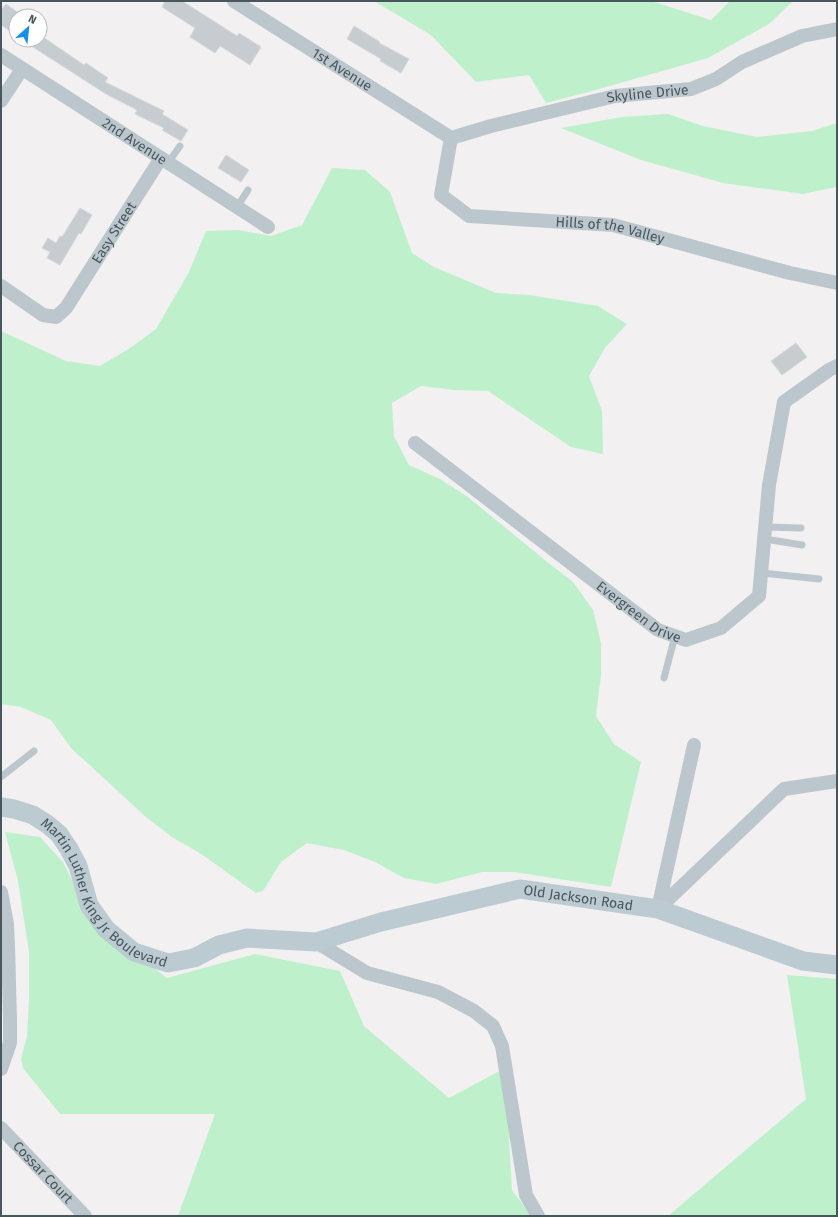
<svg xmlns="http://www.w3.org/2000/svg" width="838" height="1217" font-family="'Fira Sans',sans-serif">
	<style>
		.green { fill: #bff0cc }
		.building { fill: #c7ccd0; stroke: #d4d8dc }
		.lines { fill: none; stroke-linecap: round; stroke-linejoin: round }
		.lane { stroke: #bcc7cd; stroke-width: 7 }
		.street { stroke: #bcc7cd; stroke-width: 14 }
		.secondary { stroke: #bccad2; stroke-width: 19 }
		.labels { text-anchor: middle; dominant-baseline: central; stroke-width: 3; stroke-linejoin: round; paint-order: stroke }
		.street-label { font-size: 14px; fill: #48575e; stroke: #fff }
	</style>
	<rect width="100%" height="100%" fill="#f3f0f1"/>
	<path class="green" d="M374 1H651L711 20 730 1H793L769 24 708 58 592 91 546 103 529 75 476 82 431 35Z
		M668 114 703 126 757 137 812 131 837 123V187L803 194 723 183 641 160 561 128 622 117Z
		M332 168 365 170 390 192 412 253 434 267 496 293 529 295 598 306 627 324 605 348 589 376 602 411 603 454 571 447 488 391 454 390 421 386 392 403 394 436 409 465 440 479 468 497 546 561 573 582 593 610 601 643V676L596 716 614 744 641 762 611 887 514 872H482L436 884 404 878 375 862 344 850 307 843 281 862 263 891 256 893 201 854 172 837 146 817 71 748 51 720 21 707 1 704V331L66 361 100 366 130 348 156 329 189 272 206 231 239 230 271 236 302 225Z
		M5 832 40 837 63 862 90 918 167 978 255 954 340 971 364 1026 449 1098 505 1068 512 1190 531 1216H178L215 1114H60L23 1068 21 1059 27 1036 29 1001V952L18 881Z
		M787 975 837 979V1216H668L806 1099Z"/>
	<path class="building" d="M165 1H182L237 36 239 33 261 47 250 65 220 46 215 53 190 37 195 28 162 7Z
		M6 4 20 14 19 16H16V35L1 25V10Z
		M354 26 380 42 379 43 409 59 401 73 380 61 381 59 347 39Z
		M40 35 84 65 86 63 108 78 105 82 164 111 162 114 188 130 181 141 162 130 164 128 135 114 137 110 106 94 22 40H40Z
		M226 155 249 170 241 182 218 168Z
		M80 208 92 215 81 234 79 233 60 265 47 258 50 252 42 248 48 238 56 243 60 236 62 237Z
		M796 343 807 357 782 375 771 361Z"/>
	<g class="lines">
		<path class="lane" d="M168 163 180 146
			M237 207 248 190
			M766 527 801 528
			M765 539 802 545
			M762 573 819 579
			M664 678 675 636
			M1 777 34 751"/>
		<g class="street">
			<path id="s1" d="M234 1 451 138"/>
			<path id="s2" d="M1 55 268 227"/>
			<path d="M1 101 22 69"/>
			<path id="s3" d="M451 138 441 195 469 216 613 225 790 273 837 283"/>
			<path id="s4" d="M451 138 491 126 615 96 691 89 716 79 742 62 802 36 837 29"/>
			<path id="s5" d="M1 286 43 315 56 317 66 308 161 158"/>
			<path id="s6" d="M415 443 658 630 686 640 721 628 759 596 769 485 784 402 829 370 837 366"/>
			<path d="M1 892 7 924 8 946 10 1019V1043L1 1069"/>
			<path d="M658 909 784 789 837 781"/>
			<path d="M658 909 694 745"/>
			<path d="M316 942 367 973 438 992 474 1011 493 1026 502 1046 526 1195 538 1216"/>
			<path id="s7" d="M1 1128 85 1216"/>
		</g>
		<path class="secondary" id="s8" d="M1 807 14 809 33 815 47 824 59 834 69 849 78 866 89 905 106 929 134 952 168 963 194 958 219 945 247 938 316 942 381 922 520 889 658 909 803 961 837 965"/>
	</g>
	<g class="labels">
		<g class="street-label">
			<text stroke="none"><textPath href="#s1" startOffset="128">1st Avenue</textPath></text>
			<text stroke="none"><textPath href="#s4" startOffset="202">Skyline Drive</textPath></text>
			<text stroke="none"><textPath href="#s2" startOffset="159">2nd Avenue</textPath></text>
			<text stroke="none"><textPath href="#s3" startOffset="235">Hills of the Valley</textPath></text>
			<text stroke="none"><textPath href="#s5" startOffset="167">Easy Street</textPath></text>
			<text stroke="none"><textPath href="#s6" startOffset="281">Evergreen Drive</textPath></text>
			<text stroke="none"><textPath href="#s8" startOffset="144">Martin Luther King Jr Boulevard</textPath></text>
			<text stroke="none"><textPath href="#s8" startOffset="667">Old Jackson Road</textPath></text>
			<text stroke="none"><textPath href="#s7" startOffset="61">Cossar Court</textPath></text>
		</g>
	</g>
	<rect width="838" height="1217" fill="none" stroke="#48575e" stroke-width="4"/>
	<g transform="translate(28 28) rotate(27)"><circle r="19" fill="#ffffff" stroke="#b6bcbf"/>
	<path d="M0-3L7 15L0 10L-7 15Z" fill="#188de6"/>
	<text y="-6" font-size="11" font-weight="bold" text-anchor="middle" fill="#48575e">N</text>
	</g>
</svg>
